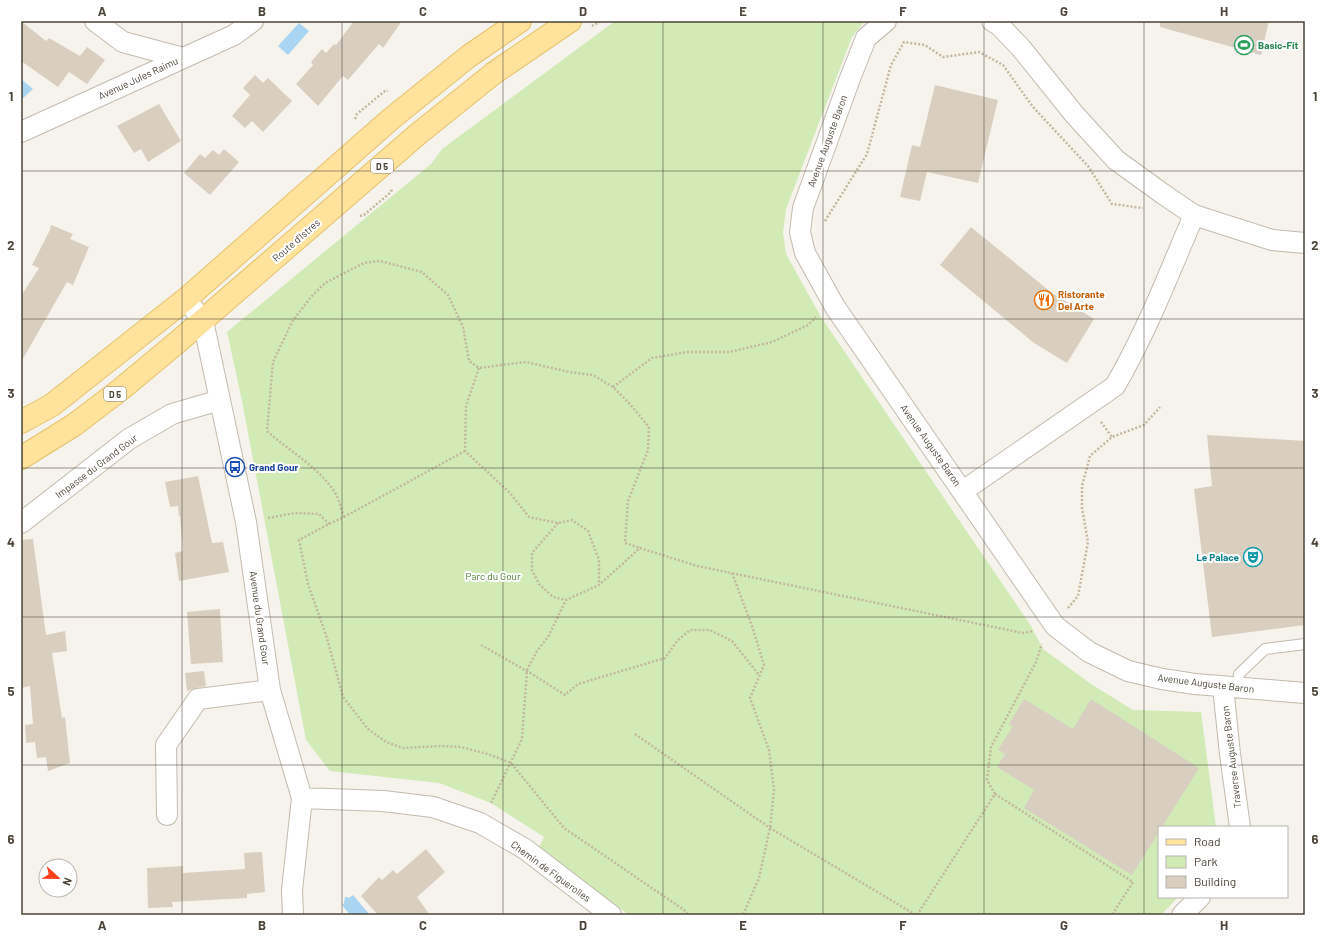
<svg xmlns="http://www.w3.org/2000/svg" width="1326" height="936" font-family="Barlow,sans-serif">
	<style>
		.green { fill: #d2eab5 }
		.water { fill: #a9d4f2 }
		.building { fill: #d8cfc1 }
		.lines { fill: none; stroke-linecap: round; stroke-linejoin: round }
		.lane-casing { stroke: #c2bbae; stroke-width: 12 }
		.street-casing { stroke: #c2bbae; stroke-width: 22 }
		.primary-casing { stroke: #e6c16a; stroke-width: 24 }
		.path { stroke: #c4b79f; stroke-width: 2.5; stroke-dasharray: 2 2; stroke-linecap: butt }
		.lane { stroke: #fff; stroke-width: 10 }
		.street { stroke: #fff; stroke-width: 20 }
		.primary { stroke: #ffe39c; stroke-width: 22 }
		.grid { fill: none; stroke: #4b4439; stroke-width: 1; stroke-opacity: 0.55 }
		.labels { text-anchor: middle; dominant-baseline: central; stroke-width: 4; stroke-linejoin: round; paint-order: stroke }
		.shield { fill: #fff; stroke: #817c74; stroke-width: 1 }
		.shield-label { font-size: 9px; font-weight: bold; fill: #4b4439 }
		.leisure-label { font-size: 10px; font-weight: bold; fill: #27864d; stroke: #fff; text-anchor: start }
		.street-label { font-size: 10px; fill: #4b4439; stroke: #fff }
		.food-label { font-size: 10px; font-weight: bold; fill: #c56008; stroke: #fff; text-anchor: start }
		.transit-label { font-size: 10px; font-weight: bold; fill: #164399; stroke: #fff; text-anchor: start }
		.culture-label { font-size: 10px; font-weight: bold; fill: #0d838f; stroke: #fff; text-anchor: end }
		.park-label { font-size: 10px; fill: #4a7f2a; stroke: #fff }
		.neatline { fill: none; stroke: #4b4439; stroke-width: 1.5 }
		.grid-label { font-size: 13px; text-anchor: middle; font-weight: bold; fill: #4b4439 }
	</style>
	<rect width="100%" height="100%" fill="#f6f3ec"/>
	<path class="green" d="M615 21H865L852 37 786 209 783 233 786 254 821 317 1031 626 1043 649 1091 684 1133 710 1201 712 1216 827H1159V897H1178L1161 915H629L577 877 539 847 544 837 491 803 439 783 330 771 306 740 242 401 227 332 431 164 442 149Z"/>
	<path class="water" d="M299 23 309 31 288 55 278 46Z
		M21 79 33 89 21 100Z
		M353 895 370 915H350L342 905 344 903 345 897H347L349 898Z"/>
	<path class="building" d="M21 21 46 41 49 38 80 56 87 47 105 60 87 84 69 72 58 87 21 61Z
		M354 21H402L383 48 379 44 348 80 343 76 318 106 296 84 313 65 311 62 322 49 326 53 334 44 336 45Z
		M1160 21H1269L1261 55 1160 27Z
		M255 75 263 83 268 78 292 101 263 132 252 121 245 128 232 116 250 95 243 88Z
		M935 85 998 100 978 183 927 172 920 201 900 197 912 145 920 147Z
		M159 104 181 141 148 162 141 149 134 153 117 126Z
		M224 149 239 162 210 195 184 173 200 154 205 158 213 150 219 155Z
		M51 225 73 234 70 239 89 247 73 285 67 282 21 362V296L39 268 32 265 50 230Z
		M971 227 1052 293 1094 319 1067 363 1034 343 940 265Z
		M1207 435 1305 441V625L1212 637 1194 489 1212 486Z
		M198 476 212 543 223 542 229 572 179 581 175 553 183 551 180 516H179L178 506 170 507 165 482Z
		M33 539 46 635 65 631 67 651 52 653 62 718 65 717 70 763 48 771 46 757 37 758 35 742 26 743 25 725 33 724 30 686 21 688V540Z
		M220 609 223 662 191 664 187 612Z
		M204 671 206 686 196 688 187 691 185 673Z
		M1024 699 1073 729 1091 699 1199 768 1162 827H1159V832L1132 875 1024 808 1034 790 997 767 1005 754 998 750 1013 726 1009 724Z
		M426 849 445 872 417 897 430 915H378L361 896 379 877 382 880 393 870 397 874Z
		M262 852 265 892 247 894V898L172 902 173 907 148 908 147 868 183 866V873L245 869 244 853Z"/>
	<g class="lines">
		<defs>
			<path id="lane" d="M1238 688 1239 674 1265 649 1305 644"/>
			<path id="street" d="M95 21 123 42 183 58
				M886 21 866 38 849 81 803 208 800 232 805 253 835 307 1055 626 1089 652 1128 671 1162 679 1195 684 1305 693
				M992 21 999 25 1021 48 1074 114 1116 160 1163 194 1194 215 1272 240 1305 243
				M21 132 234 35 253 21
				M186 299 203 321 208 344 246 522 270 690 302 798 292 890 293 915
				M963 491 1115 386C1147 331 1169 273 1194 215
				M21 523 129 439 172 414 220 400
				M1223 687 1230 754 1240 827
				M302 798 383 801 433 807 480 823 525 849 611 915
				M167 815 166 745 198 699 270 690
				M1182 915 1200 897"/>
			<path id="primary" d="M21 422 52 405 186 299 392 118 469 56 520 21
				M21 458 74 425 120 390 180 340 418 134 494 73 570 21"/>
		</defs>
		<use href="#lane" class="lane-casing"/>
		<use href="#street" class="street-casing"/>
		<use href="#primary" class="primary-casing"/>
		<path class="path" d="M592 26 601 21
			M355 119 357 114 385 91H388
			M360 216 364 215 391 192 392 189
			M825 221 867 154 891 65 904 42 925 45 943 57 979 52 1003 65 1033 107 1088 166 1112 204 1143 208
			M479 368 466 406 465 451 510 493 529 517 558 523 572 520 588 531 599 560V584
			M613 387 652 358 687 352H729L772 342 808 325 816 317
			M1101 422 1112 437
			M465 451 344 517 329 524 299 540 308 584 327 638 343 697 368 729 386 742 403 748 441 746 461 747 488 754 511 763 564 828 684 910 689 915
			M344 517C341 509 339 498 334 491 317 466 289 451 267 431L273 362 292 322 311 297 325 283 364 263 380 261 422 272 448 295 463 327 469 361 479 368 526 362 569 372 593 375 613 387 629 403 649 427 648 450 628 501 625 543 640 548
			M268 518 295 513 319 514 329 524
			M558 523 532 553V570L539 584 553 597 566 600
			M732 573 752 626 764 665 750 698 769 750 774 790 770 828 759 878 743 915
			M1068 608 1078 596 1088 542 1082 508V486L1090 456 1112 437 1144 425 1160 407
			M481 645 532 674 565 695 578 684 665 658 677 641 690 630H710L732 641 759 675
			M635 734 770 828 916 915
			M995 794 1133 882 1112 915
			M491 803 522 739 527 670 537 651 548 637 566 600 599 585 640 548 697 566 1018 632 1024 633 1033 631
			M917 915 995 794 987 780 991 747 1036 662 1042 644"/>
		<use href="#lane" class="lane"/>
		<use href="#street" class="street"/>
		<use href="#primary" class="primary"/>
	</g>
	<path class="grid" d="M182 21V915M342 21V915M503 21V915M663 21V915M823 21V915M984 21V915M1144 21V915M21 171H1305M21 319H1305M21 468H1305M21 617H1305M21 765H1305"/>
	<defs>
		<symbol id="stadium-ring" viewBox="-11 -11 22 22"><circle r="9.5" fill="#fff" stroke="#2e9e5b" stroke-width="1.5"/><path d="M0-5a6.5 5 0 1 0 0 10a6.5 5 0 1 0 0-10ZM-3.5-1.8h7v3.6h-7Z" fill="#2e9e5b"/></symbol>
		<symbol id="restaurant-ring" viewBox="-11 -11 22 22"><circle r="9.5" fill="#fff" stroke="#e8710a" stroke-width="1.5"/><path d="M-5-6h1v4h1v-4h1v4h1v-4h1v5L-1.5 .5V6h-2V.5L-5-1ZM5-6V6H3V1.5H1.5Q1.5-4 5-6Z" fill="#e8710a"/></symbol>
		<symbol id="bus-ring" viewBox="-11 -11 22 22"><circle r="9.5" fill="#fff" stroke="#1a4fb4" stroke-width="1.5"/><path d="M-5-6H5V4H4V6H2V4H-2V6H-4V4H-5ZM-3.5-4V0h7V-4ZM-3.5 1.2v1.5H-2V1.2ZM2 1.2v1.5H3.5V1.2Z" fill="#1a4fb4"/></symbol>
		<symbol id="theatre-ring" viewBox="-11 -11 22 22"><circle r="9.5" fill="#fff" stroke="#0f9aa8" stroke-width="1.5"/><path d="M-5-5.5Q0-4 5-5.5V0Q5 5 0 6Q-5 5-5 0ZM-3.3-2.5H-1v1.5H-3.3ZM1-2.5H3.3v1.5H1ZM-2.8 1Q0 5.5 2.8 1Z" fill="#0f9aa8"/></symbol>
	</defs>
	<g fill-rule="evenodd">
		<use href="#stadium-ring" x="1233" y="34" width="22" height="22"/>
		<use href="#restaurant-ring" x="1033" y="289" width="22" height="22"/>
		<use href="#bus-ring" x="224" y="456" width="22" height="22"/>
		<use href="#theatre-ring" x="1242" y="546" width="22" height="22"/>
	</g>
	<g class="labels">
		<g class="shield">
			<rect x="371" y="159" width="22" height="14" rx="3"/>
			<rect x="104" y="387" width="22" height="14" rx="3"/>
		</g>
		<g class="shield-label">
			<text x="382" y="166">D 5</text>
			<text x="115" y="394">D 5</text>
		</g>
		<g class="leisure-label">
			<text x="1258" y="45">Basic-Fit</text>
		</g>
		<g class="street-label">
			<text transform="translate(138 78) rotate(-25)">Avenue Jules Raimu</text>
			<text transform="translate(827 141) rotate(-70)">Avenue Auguste Baron</text>
			<text transform="translate(296 240) rotate(-41)">Route d'Istres</text>
			<text transform="translate(931 445) rotate(55)">Avenue Auguste Baron</text>
			<text transform="translate(96 466) rotate(-37)">Impasse du Grand Gour</text>
			<text transform="translate(260 618) rotate(82)">Avenue du Grand Gour</text>
			<text transform="translate(1206 683) rotate(7)">Avenue Auguste Baron</text>
			<text transform="translate(1231 757) rotate(-97)">Traverse Auguste Baron</text>
			<text transform="translate(551 871) rotate(36)">Chemin de Figuerolles</text>
		</g>
		<g class="food-label">
			<text x="1058" y="294">Ristorante<tspan x="1058" dy="12">Del Arte</tspan></text>
		</g>
		<g class="transit-label">
			<text x="249" y="467">Grand Gour</text>
		</g>
		<g class="culture-label">
			<text x="1239" y="557">Le Palace</text>
		</g>
		<g class="park-label">
			<text x="493" y="576">Parc du Gour</text>
		</g>
	</g>
	<rect width="1326" height="936" fill="none" stroke="#ffffff" stroke-width="44"/>
	<rect x="1158" y="826" width="130" height="72" fill="#ffffff" stroke="#b7b4b0"/>
	<rect x="1166" y="839" width="20" height="6" fill="#ffe39c" stroke="#b7b4b0"/>
	<text x="1194" y="846" font-size="12" fill="#4b4439">Road</text>
	<rect x="1166" y="856" width="20" height="12" fill="#d2eab5" stroke="#b7b4b0"/>
	<text x="1194" y="866" font-size="12" fill="#4b4439">Park</text>
	<rect x="1166" y="876" width="20" height="12" fill="#d8cfc1" stroke="#b7b4b0"/>
	<text x="1194" y="886" font-size="12" fill="#4b4439">Building</text>
	<g transform="translate(58 878) rotate(112)"><circle r="19" fill="#ffffff" stroke="#b7b4b0"/>
	<path d="M0-3L7 15L0 10L-7 15Z" fill="#fc3f1d"/>
	<text y="-6" font-size="11" font-weight="bold" text-anchor="middle" fill="#4b4439">N</text>
	</g>
	<rect x="22" y="22" width="1282" height="892" class="neatline"/>
	<g class="grid-label">
		<text x="102" y="16">A</text>
		<text x="262" y="16">B</text>
		<text x="423" y="16">C</text>
		<text x="583" y="16">D</text>
		<text x="743" y="16">E</text>
		<text x="903" y="16">F</text>
		<text x="1064" y="16">G</text>
		<text x="1224" y="16">H</text>
		<text x="11" y="101">1</text>
		<text x="1315" y="101">1</text>
		<text x="11" y="250">2</text>
		<text x="1315" y="250">2</text>
		<text x="11" y="398">3</text>
		<text x="1315" y="398">3</text>
		<text x="11" y="547">4</text>
		<text x="1315" y="547">4</text>
		<text x="11" y="696">5</text>
		<text x="1315" y="696">5</text>
		<text x="11" y="844">6</text>
		<text x="1315" y="844">6</text>
		<text x="102" y="930">A</text>
		<text x="262" y="930">B</text>
		<text x="423" y="930">C</text>
		<text x="583" y="930">D</text>
		<text x="743" y="930">E</text>
		<text x="903" y="930">F</text>
		<text x="1064" y="930">G</text>
		<text x="1224" y="930">H</text>
	</g>
</svg>
